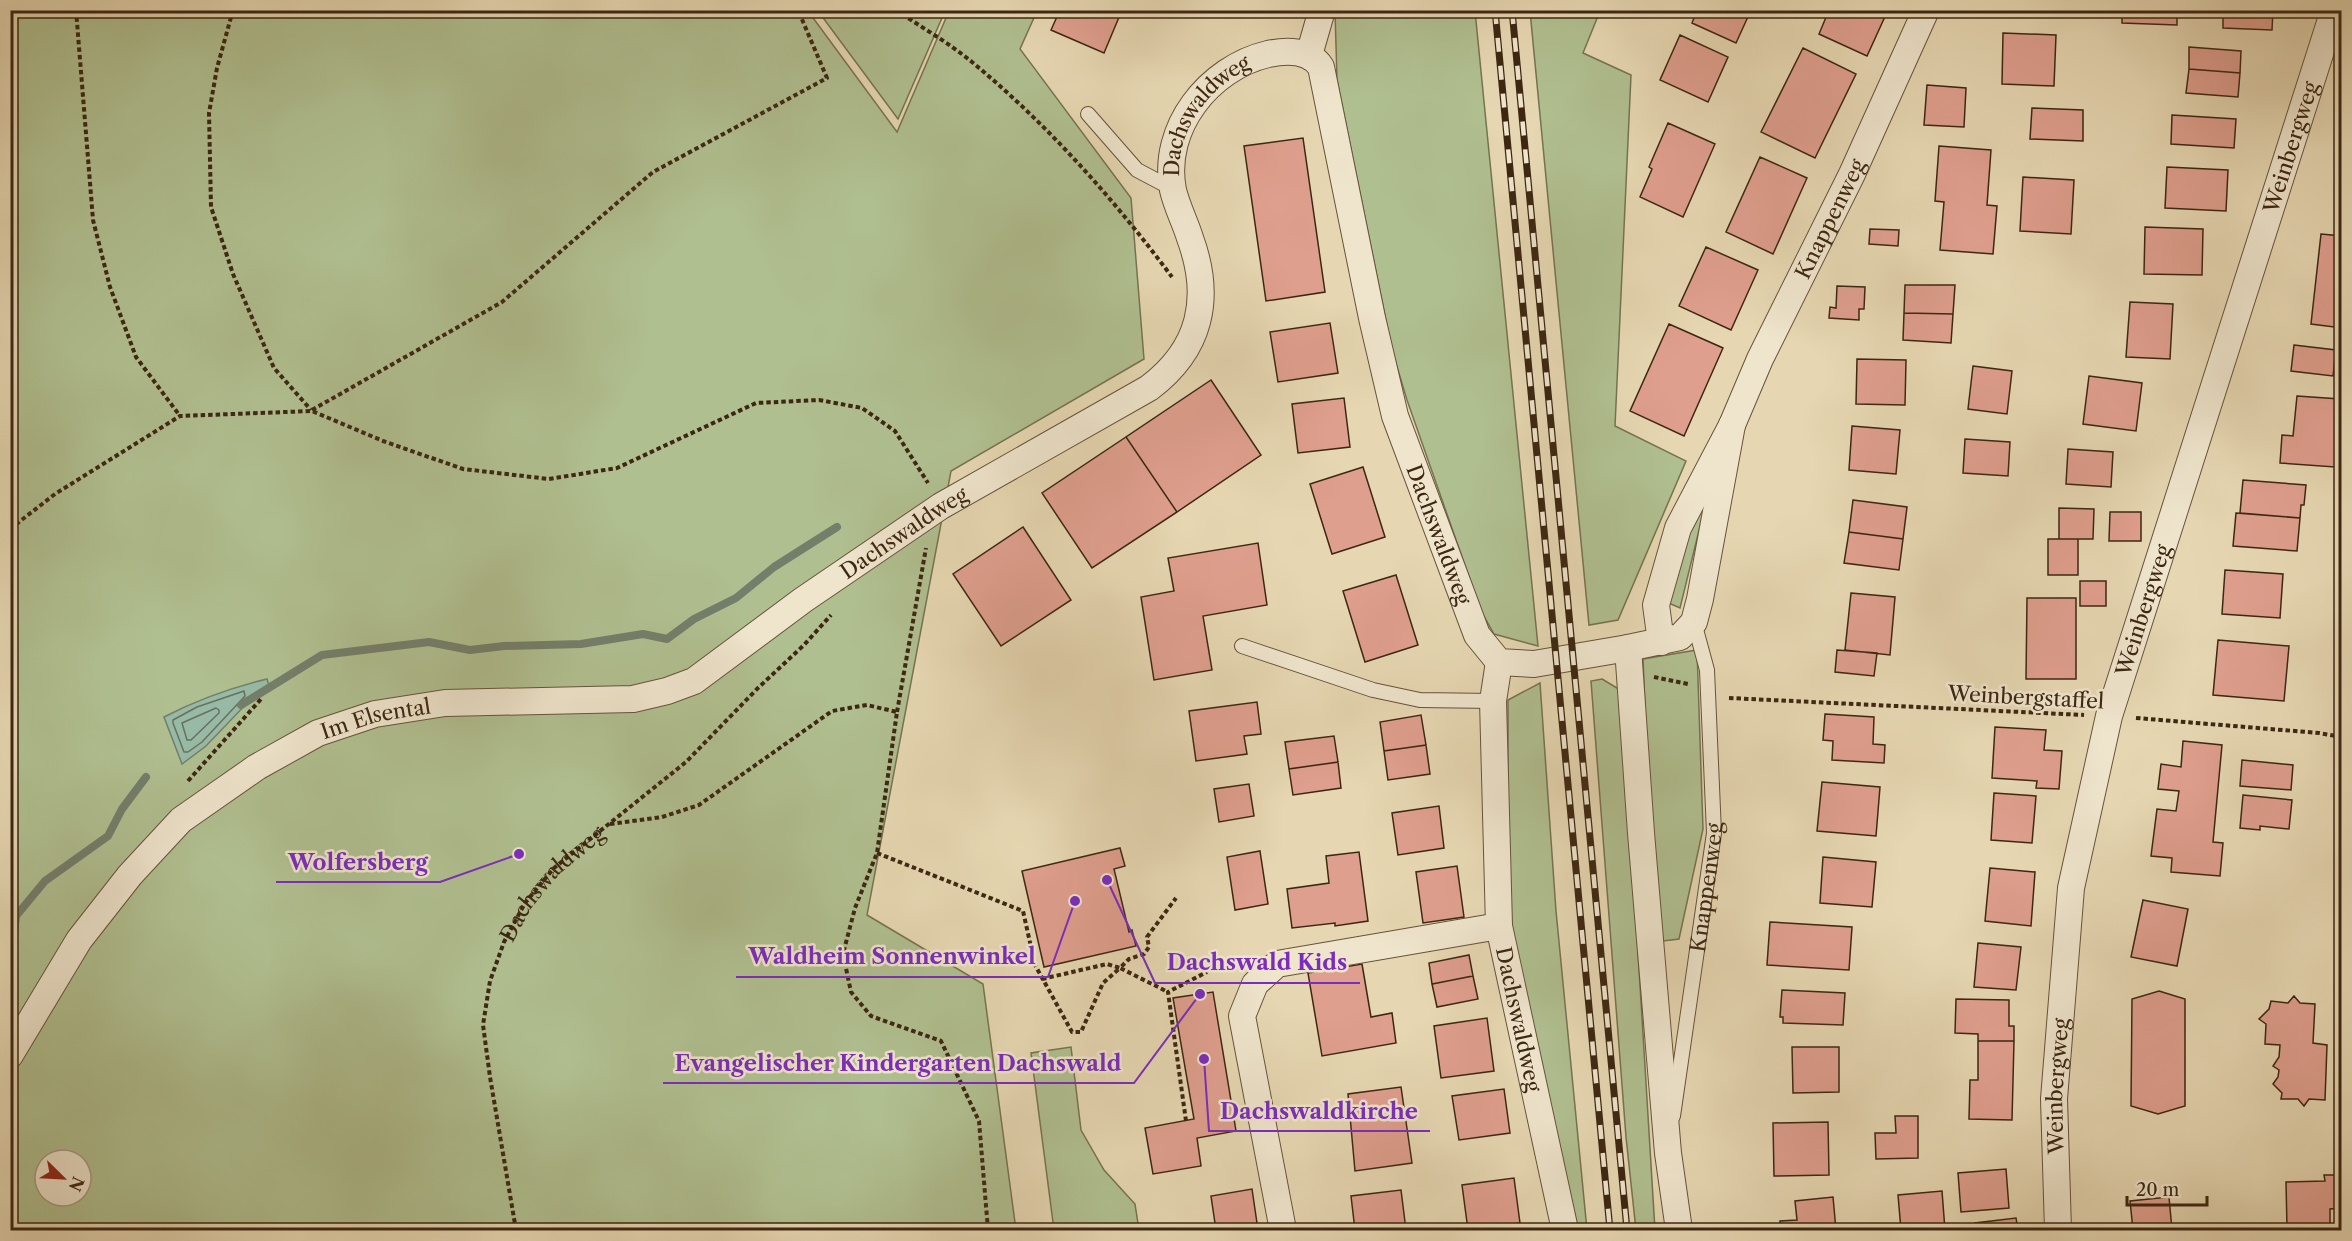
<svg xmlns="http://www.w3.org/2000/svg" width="2352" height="1241" font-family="'Libre Caslon Text',serif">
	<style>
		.green { fill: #b0bf90; stroke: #767351; stroke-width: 1.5; fill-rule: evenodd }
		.water { fill: #97baa6; stroke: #737f6b; stroke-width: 1.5 }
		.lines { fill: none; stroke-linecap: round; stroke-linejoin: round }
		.shore { stroke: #6a705c; stroke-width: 1.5 }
		.stream { stroke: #737f6b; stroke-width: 8 }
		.building { fill: #df9f8e; stroke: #3d2712; stroke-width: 1.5 }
		.service-casing { stroke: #67533a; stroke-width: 16 }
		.minor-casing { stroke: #67533a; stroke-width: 28 }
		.path { stroke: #3d2712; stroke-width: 4; stroke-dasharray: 4.5 3; stroke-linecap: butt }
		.service { stroke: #efe5cd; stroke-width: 14 }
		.minor { stroke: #efe5cd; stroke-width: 26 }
		.rail-casing { stroke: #3d2712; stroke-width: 7 }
		.rail { stroke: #efe5cd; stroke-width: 4.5; stroke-dasharray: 14; stroke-linecap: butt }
		.labels { text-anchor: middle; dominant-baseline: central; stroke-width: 5; stroke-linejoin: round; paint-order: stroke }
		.street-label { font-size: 21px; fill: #3d2712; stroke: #efe5cd }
		.leader { fill: none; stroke: #7b2cbf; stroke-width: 2 }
		.callout-dot { fill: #7b2cbf; stroke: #efe5cd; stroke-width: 2 }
		.callout-label { font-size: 22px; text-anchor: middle; font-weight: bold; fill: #7b2cbf; stroke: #efe5cd; stroke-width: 5; stroke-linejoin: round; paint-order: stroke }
	</style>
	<rect width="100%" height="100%" fill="#e6d7b2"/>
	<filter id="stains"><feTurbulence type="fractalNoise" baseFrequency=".00333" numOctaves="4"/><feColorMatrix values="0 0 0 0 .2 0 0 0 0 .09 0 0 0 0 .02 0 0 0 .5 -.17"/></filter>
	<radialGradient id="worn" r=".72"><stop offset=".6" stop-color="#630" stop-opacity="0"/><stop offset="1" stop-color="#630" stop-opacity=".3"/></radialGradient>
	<path class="green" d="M10 11H808L897 132 949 11H1037L1020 49 1131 198 1144 359 951 471 867 915 983 984 1016 1230H11ZM45 1160H81V1196H45Z
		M818 11H945L898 119Z
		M1335 11H1475L1538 646 1494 634 1481 611 1407 400 1392 350 1337 80Z
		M1530 11H1600L1583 53 1631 75 1615 426 1686 461 1618 620 1589 625Z
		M1698 503 1705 506 1680 608 1664 601Z
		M1697 650 1703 829 1679 939 1655 942 1643 659Z
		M1602 679 1622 691 1655 1230H1636L1626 1137 1591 681Z
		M1540 683 1556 911 1587 1230H1568L1508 928V700Z
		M1071 1047 1081 1130 1104 1170 1135 1204 1139 1230H1054L1031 1053Z"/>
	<path class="water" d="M267 679 270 689 250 700 206 746 182 764 164 717C197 700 230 688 267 679Z"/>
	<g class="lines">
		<path class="shore" d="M244 691 245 696 202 742 188 752H184L173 723V720L197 707Z
			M216 708 219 710V713L191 740H187L182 723Z"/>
		<path class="stream" d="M241 705 322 655 429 642 470 650 504 646 581 644 643 634 667 639 694 619 736 598 774 567 837 527
			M10 966 16 916 45 881 108 836 122 809 146 777"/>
	</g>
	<path class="building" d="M1060 10H1122L1104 53 1051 30Z
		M1697 10H1751L1736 43 1692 23Z
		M1829 10H1888L1867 56 1819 34Z
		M2024 10H2079V13Z
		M2122 10H2177V25L2122 23Z
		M2223 10H2273L2272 30 2223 28Z
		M2003 33 2056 35 2054 86 2002 84Z
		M1680 35 1728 57 1708 102 1660 80Z
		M2189 47 2241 51 2240 73 2189 69Z
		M1803 48 1856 74 1815 158 1761 132Z
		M2189 69 2240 73 2238 97 2186 93Z
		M1927 85 1966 88 1964 127 1924 125Z
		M2032 108 2083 110V141L2030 139Z
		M2172 115 2236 119 2234 148 2171 144Z
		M1668 123 1715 144 1683 217 1640 197 1652 169 1649 167Z
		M1303 138 1325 292 1266 301 1244 146Z
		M1939 146 1991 150 1987 205 1997 206 1993 254 1940 250 1944 202 1935 201Z
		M1760 157 1807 178 1773 254 1726 232Z
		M2167 167 2228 170 2226 211 2165 208Z
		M2023 177 2074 180 2071 234 2020 231Z
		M2145 227 2203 229 2202 275 2144 274Z
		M1870 229 1899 230 1898 246 1869 244Z
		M2321 234 2342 236V328L2311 324Z
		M1706 247 1758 270 1731 330 1679 306Z
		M1905 285H1955L1953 314 1904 313Z
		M1837 286 1865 287 1864 309H1859V320L1829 318 1830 307 1836 308Z
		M2130 302 2173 304 2170 359 2126 357Z
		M1904 313 1953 314 1951 343 1903 340Z
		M1330 323 1338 373 1278 382 1270 332Z
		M1669 324 1723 348 1684 436 1630 411Z
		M2294 345 2336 350 2333 376 2291 371Z
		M1857 359 1906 360 1905 405 1856 404Z
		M1973 366 2012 371 2007 414 1968 409Z
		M2089 376 2142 383 2136 431 2083 424Z
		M1211 380 1261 455 1177 512 1126 437Z
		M2297 396 2340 399 2335 467 2280 463 2282 435 2293 436Z
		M1344 398 1350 447 1298 453 1292 404Z
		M1852 426 1900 430 1896 474 1849 470Z
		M1126 437 1177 512 1092 568 1042 493Z
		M1965 439 2010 442 2008 476 1963 473Z
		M2068 449 2113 452 2111 487 2066 484Z
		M1363 467 1385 537 1332 554 1310 484Z
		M2243 480 2306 485 2304 505H2301L2300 518 2240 513Z
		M1853 500 1907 507 1903 539 1849 532Z
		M2059 508 2094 509 2093 539H2059Z
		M2110 512H2141V541H2109Z
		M2236 513 2300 518 2297 551 2233 546Z
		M1023 527 1071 600 1001 646 953 574Z
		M1849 532 1903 539 1899 570 1844 563Z
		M2048 539H2078V575H2048Z
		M1258 543 1267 605 1203 616 1212 670 1154 680 1141 597 1174 591 1168 558Z
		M2225 570 2283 574 2280 618 2222 614Z
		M1396 575 1418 645 1365 662 1343 591Z
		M2080 581H2106V606H2080Z
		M1851 593 1895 597 1890 655 1845 650Z
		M2027 598H2076V679H2026Z
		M2218 640 2289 646 2284 701 2213 695Z
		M1837 650 1877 653 1874 676 1835 672Z
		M1257 702 1261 734 1244 736 1247 754 1196 761 1189 711Z
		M1825 714 1874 717 1873 744 1885 745 1884 763 1832 760 1833 741 1823 740Z
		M1421 715 1426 745 1384 751 1380 722Z
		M1995 727 2046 730 2044 750 2062 751 2059 789 2036 788 2037 781 1992 778Z
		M1334 736 1338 762 1289 769 1285 742Z
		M2183 741 2222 745 2213 842 2223 843 2220 876 2171 872 2172 858 2151 856 2157 809 2176 811 2179 791 2158 789 2161 764 2181 767Z
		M1426 745 1430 774 1388 780 1384 751Z
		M2242 760 2293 765 2291 790 2240 786Z
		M1338 762 1341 788 1293 795 1289 769Z
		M1822 782 1880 787 1876 836 1817 831Z
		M1249 784 1254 816 1219 822 1214 789Z
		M1994 793 2036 796 2032 843 1991 840Z
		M2243 795 2292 800 2289 829 2260 826V830L2240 828Z
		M1439 806 1444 848 1398 855 1392 813Z
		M1120 848 1125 866 1114 869 1129 932 1132 930 1136 946 1044 967 1022 871Z
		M1260 851 1268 904 1235 910 1227 857Z
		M1359 852 1368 921 1335 926V923L1292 928 1287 889 1329 883 1326 856Z
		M1823 857 1876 862 1872 907 1820 903Z
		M1457 866 1464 917 1423 923 1416 872Z
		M1990 868 2035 872 2031 926 1985 921Z
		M2143 900 2188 909 2177 966 2131 957Z
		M1770 922 1852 927 1849 970 1767 965Z
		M1978 943 2021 947 2016 990 1974 987Z
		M1469 955 1473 976 1432 984 1429 963Z
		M1362 964 1371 1017 1392 1013 1396 1043 1322 1056 1308 973Z
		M1473 976 1478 999 1437 1007 1432 984Z
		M1782 990 1845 993 1843 1025 1783 1023V1017H1780Z
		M2159 991 2185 999V1106L2158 1114 2131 1106 2132 999Z
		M1213 992 1236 1131 1197 1138 1201 1166 1153 1174 1145 1128 1194 1119 1173 998Z
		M2294 996 2300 1003 2315 1004 2313 1043 2327 1045 2325 1100 2309 1099 2304 1106 2298 1099H2281L2282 1093 2273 1084 2278 1077 2279 1070 2273 1066 2279 1057 2280 1045 2265 1044 2266 1024 2259 1019 2269 1009 2271 1001 2288 1003Z
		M1956 999 2009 1000V1026H2014V1041H1978V1034L1955 1033Z
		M1487 1018 1494 1071 1441 1078 1434 1026Z
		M1978 1041H2014L2012 1120 1969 1119 1970 1080H1978Z
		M1792 1047H1839V1092L1793 1093Z
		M1401 1087 1412 1163 1355 1171 1348 1094Z
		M1504 1089 1510 1133 1459 1140 1452 1096Z
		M1895 1116H1918V1158L1876 1159 1875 1133H1896Z
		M1828 1122 1829 1175 1774 1176 1773 1123Z
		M2006 1169 2009 1208 1961 1212 1958 1173Z
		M2324 1175H2342V1208L2330 1209V1226L2287 1228 2286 1182 2325 1181Z
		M1514 1178 1520 1223 1468 1230 1462 1185Z
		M1252 1189 1258 1230H1216L1211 1196Z
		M1401 1190 1406 1230H1355L1351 1196Z
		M1942 1191 1945 1230H1901L1898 1195Z
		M1833 1197 1836 1230H1781L1780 1221 1797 1220 1795 1201Z
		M2169 1197 2172 1230H2133L2130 1201Z
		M2016 1218 2018 1230H1976L1975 1223Z"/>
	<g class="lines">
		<defs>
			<g id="service">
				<path d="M1088 114 1137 170 1173 189"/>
				<path d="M1242 646 1373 690 1420 700 1493 701"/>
				<path id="s2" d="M1673 1116 1714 833 1707 670 1694 622"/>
			</g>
			<g id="minor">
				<path d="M1309 55 1322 10"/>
				<path id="s3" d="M1661 642 1656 605 1678 528 1732 425 1760 359 1852 174 1926 10"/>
				<path d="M1628 648 1641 833 1668 1153 1679 1230"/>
				<path id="s4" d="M1499 662 1493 701 1499 926 1565 1230"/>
				<path id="s5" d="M10 1055 79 940 130 875 181 820 257 767 318 733 375 714 445 703 633 699 667 691 694 681 803 600 941 506 1149 388C1201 349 1212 298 1190 238 1185 222 1177 207 1173 190 1161 128 1209 68 1268 54 1287 50 1310 50 1321 67L1372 318 1395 416 1477 635 1499 662 1534 664 1628 648 1680 637 1694 622 1700 599 1732 425"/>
				<path d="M1283 1230 1242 1016 1255 984 1277 964 1499 926"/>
				<path id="s6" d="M2058 1230 2054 1099 2071 888 2109 716 2334 10"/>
			</g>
		</defs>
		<use href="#service" class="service-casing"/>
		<use href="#minor" class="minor-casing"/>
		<g class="path">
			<path d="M76 10 93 220 110 287 136 357 180 416"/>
			<path d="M233 10 217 68 209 113 211 207 233 274 274 368 311 410"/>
			<path d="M896 10C921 27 949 43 972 62 1048 125 1113 198 1172 277"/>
			<path d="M312 410 502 302 653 172 827 78 798 10"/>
			<path d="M10 529 55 494 180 416 312 411 383 441 463 469 549 479 617 468 756 403 819 400 862 408 895 431 928 483"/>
			<path d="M1654 677 1688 684"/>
			<path d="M1729 698 2084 715"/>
			<path d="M897 712 926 548"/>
			<path d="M2136 718 2319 733 2342 737"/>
			<path d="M188 781 261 699"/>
			<path d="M610 824 662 817 699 805 832 711 867 705 897 712 877 853 855 908 843 954 851 992 871 1016 941 1041 979 1121 988 1230"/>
			<path d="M877 853 1023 911 1035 965 1072 1032H1081L1103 983 1120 968 1168 992"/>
			<path d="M1042 979 1107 964 1120 968 1129 959 1144 954 1149 947 1147 937 1176 898"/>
			<path d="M1186 1121 1168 992 1207 972"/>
			<path id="s1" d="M516 1230 490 1077 483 1025 490 981 504 942 525 903 554 868 686 762 758 688 804 645 831 615"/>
		</g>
		<use href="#service" class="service"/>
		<use href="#minor" class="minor"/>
		<defs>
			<path id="rail" d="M1495 10 1610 1230
				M1512 10 1627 1230"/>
		</defs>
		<use href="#rail" class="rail-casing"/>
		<use href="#rail" class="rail"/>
	</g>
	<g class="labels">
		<g class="street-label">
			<text stroke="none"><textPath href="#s5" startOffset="1686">Dachswaldweg</textPath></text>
			<text stroke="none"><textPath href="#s6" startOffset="1116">Weinbergweg</textPath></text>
			<text stroke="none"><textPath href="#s3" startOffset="462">Knappenweg</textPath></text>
			<text stroke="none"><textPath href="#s5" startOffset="2322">Dachswaldweg</textPath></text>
			<text stroke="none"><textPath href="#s5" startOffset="1094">Dachswaldweg</textPath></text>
			<text stroke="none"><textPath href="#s6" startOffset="630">Weinbergweg</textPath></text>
			<text transform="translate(2026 697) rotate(3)">Weinbergstaffel</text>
			<text stroke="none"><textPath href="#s5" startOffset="514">Im Elsental</textPath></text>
			<text stroke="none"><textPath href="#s1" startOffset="370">Dachswaldweg</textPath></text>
			<text stroke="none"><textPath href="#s2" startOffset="231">Knappenweg</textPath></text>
			<text stroke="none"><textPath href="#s4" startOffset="360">Dachswaldweg</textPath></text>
			<text stroke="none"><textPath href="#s6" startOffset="144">Weinbergweg</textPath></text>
		</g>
	</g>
	<path class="leader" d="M519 854L440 882H276M1075 901L1048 977H736M1107 880L1155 983H1360M1200 994L1134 1083H663M1204 1059L1209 1131H1430"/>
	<g class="callout-dot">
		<circle cx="519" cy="854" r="6"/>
		<circle cx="1075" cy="901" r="6"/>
		<circle cx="1107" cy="880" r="6"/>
		<circle cx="1200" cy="994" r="6"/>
		<circle cx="1204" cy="1059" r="6"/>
	</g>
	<g class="callout-label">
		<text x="358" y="870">Wolfersberg</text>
		<text x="892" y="964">Waldheim Sonnenwinkel</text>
		<text x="1257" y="970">Dachswald Kids</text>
		<text x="898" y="1071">Evangelischer Kindergarten Dachswald</text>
		<text x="1319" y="1119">Dachswaldkirche</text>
	</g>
	<rect width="2352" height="1241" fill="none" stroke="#e6d7b2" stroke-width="36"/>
	<rect x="12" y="12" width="2328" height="1217" fill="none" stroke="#3d2712" stroke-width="3"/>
	<rect x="18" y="18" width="2316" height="1205" fill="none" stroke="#3d2712" stroke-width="1.5"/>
	<g transform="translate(63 1178) rotate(114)"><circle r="28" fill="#efe5cd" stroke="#a89982" stroke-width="1.5"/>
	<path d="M0-4.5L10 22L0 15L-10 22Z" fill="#8f2418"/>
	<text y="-9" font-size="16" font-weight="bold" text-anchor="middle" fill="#3d2712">N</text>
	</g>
	<path d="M2127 1196v9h80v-9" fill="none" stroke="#3d2712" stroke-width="3"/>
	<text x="2136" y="1196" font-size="18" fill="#3d2712" stroke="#efe5cd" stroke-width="4.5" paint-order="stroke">20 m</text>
	<rect width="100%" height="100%" filter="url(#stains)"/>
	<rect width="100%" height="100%" fill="url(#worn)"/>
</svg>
